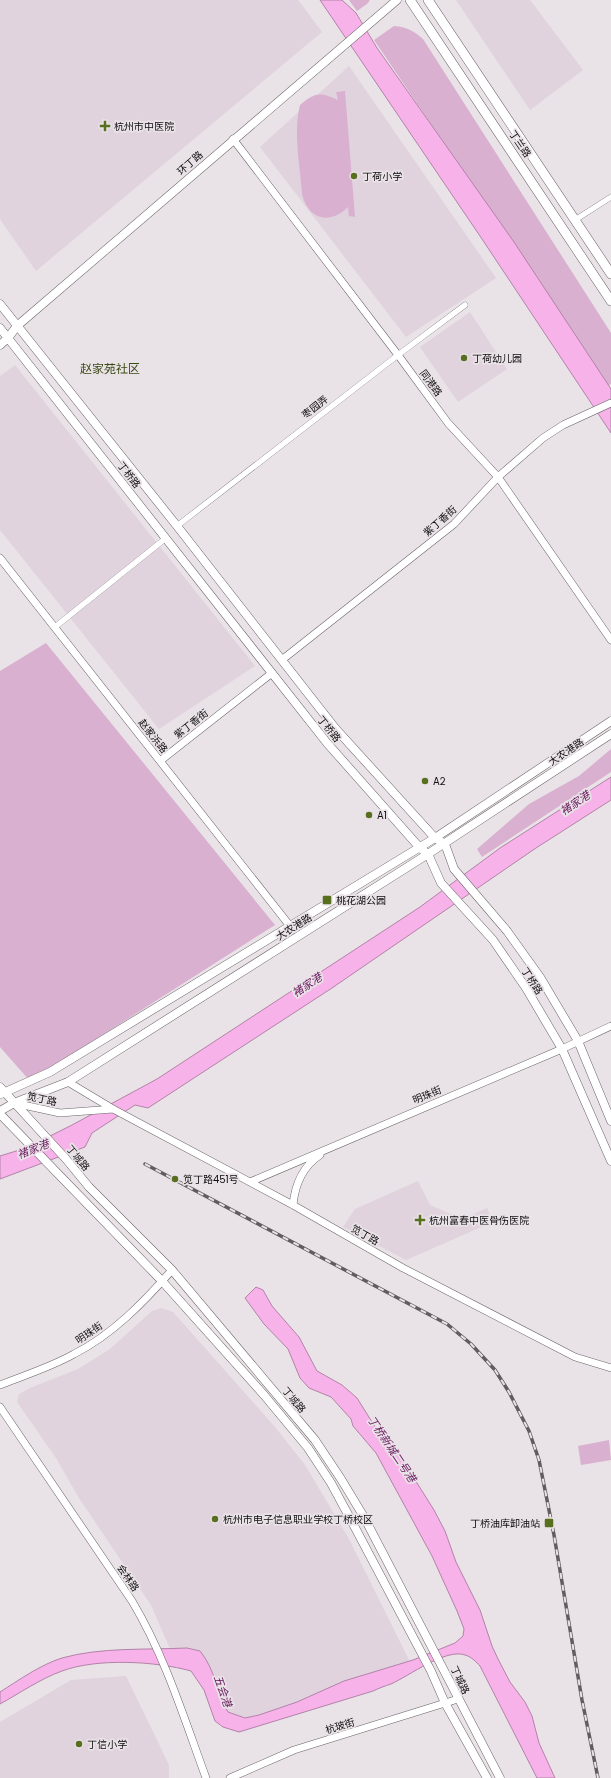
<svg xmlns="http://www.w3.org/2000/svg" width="611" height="1778" font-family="Poppins,'Noto Sans SC',sans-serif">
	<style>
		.built { fill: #e0d3dd }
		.green { fill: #d9b0d0 }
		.water { fill: #f7b3e9; stroke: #b282a8 }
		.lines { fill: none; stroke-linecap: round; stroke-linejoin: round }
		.minor-casing { stroke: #6a6468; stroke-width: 6 }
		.tertiary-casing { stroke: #6a6468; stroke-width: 8 }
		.secondary-casing { stroke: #6a6468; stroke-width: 9 }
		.primary-casing { stroke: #6a6468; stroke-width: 10 }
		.minor { stroke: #fff; stroke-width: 5.5 }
		.tertiary { stroke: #fff; stroke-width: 7 }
		.secondary { stroke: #fff; stroke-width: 8 }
		.primary { stroke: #fff; stroke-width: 9 }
		.rail-casing { stroke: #615d5f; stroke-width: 3.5 }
		.rail { stroke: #e9e2e7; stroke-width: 2; stroke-dasharray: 6; stroke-linecap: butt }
		.poi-dot { fill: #596f20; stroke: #e9e2e7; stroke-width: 1.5 }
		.labels { text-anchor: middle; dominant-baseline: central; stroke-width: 3.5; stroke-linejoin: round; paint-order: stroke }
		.poi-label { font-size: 10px; fill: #100e0f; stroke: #e9e2e7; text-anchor: start }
		.street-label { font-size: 10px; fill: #100e0f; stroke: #e9e2e7 }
		.water-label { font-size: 11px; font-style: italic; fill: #6a1c5f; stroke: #e9e2e7 }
		.quarter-label { font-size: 12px; fill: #3b4b15; stroke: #e9e2e7 }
	</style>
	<rect width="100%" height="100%" fill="#e9e2e7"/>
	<path class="built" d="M0 0H298L322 32 36 271 0 219Z
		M456 0H530L583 70 530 110Z
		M349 66 496 278 406 337 260 147Z
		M470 312 507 369 458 402 420 347Z
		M15 365 255 666 159 729 0 530V376Z
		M418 1181 430 1205 462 1219 487 1208 493 1222 406 1260 343 1227 355 1209Z
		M161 1308 173 1312 275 1427 305 1465 349 1539 411 1664 235 1726 218 1711 202 1653 171 1651 151 1605 79 1498 56 1458 17 1402 19 1394 30 1388 78 1369 110 1349 152 1311Z
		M126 1676 169 1765V1778H0V1722L71 1680Z"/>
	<path class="green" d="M349 0H370L367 4 357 11Z
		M394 26C407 27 414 31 423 39L611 333V384L608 386 374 40Z
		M345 91 355 217 350 216 349 217 348 207C330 225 308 220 302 194 300 165 293 133 300 105 315 92 321 92 338 100L336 92Z
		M46 643 275 925 30 1081 0 1047V671Z
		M611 749V772L482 857 477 849 529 804 579 776Z
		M609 1440 611 1460 581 1465 578 1446Z"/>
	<path class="water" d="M320 0H342L356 13 377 48 514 242 611 389V433L482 239Z
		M611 777V800L536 848 332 988 148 1108 135 1105 92 1133 85 1147 0 1179V1156L26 1148 72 1125 157 1079 420 907 500 848Z
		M256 1287 263 1290 272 1306 299 1337 317 1371 342 1385 357 1398 384 1441 395 1448 434 1510 445 1531 456 1562 480 1610 492 1646 498 1659 510 1682 525 1702 532 1716 539 1743 555 1778H537L480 1666C476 1662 472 1657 465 1655 446 1648 409 1676 391 1684 385 1686 379 1688 373 1691L239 1732 223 1727 215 1721 204 1690 191 1671C155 1661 97 1658 62 1671 40 1679 20 1693 0 1704V1692C19 1680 40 1665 62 1658 101 1647 145 1650 187 1648L200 1651C215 1669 217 1693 228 1712L245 1718 259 1715 297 1702 344 1681 413 1660 455 1643 463 1636 464 1629 457 1611 432 1556 376 1453 353 1426 351 1419 331 1397 309 1388 300 1378 288 1349 264 1324 245 1298Z"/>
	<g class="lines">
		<defs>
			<path id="minor" d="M575 220 611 197
				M177 526 398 355 465 305
				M55 627 166 538"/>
			<path id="tertiary" d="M233 139 398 355 448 423 498 477 611 640
				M0 558 290 926
				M283 659 454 524 498 477 543 438 563 425 611 403
				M160 761 272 673
				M68 1082 113 1109 293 1205 403 1268 575 1357 611 1368
				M14 1103 60 1113 113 1109
				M250 1182 562 1049 611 1026
				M293 1205C295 1184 302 1167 320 1155
				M0 1385C25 1375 51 1367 74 1354 112 1335 144 1302 172 1270
				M0 1407 132 1601C165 1656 184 1718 206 1778
				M230 1778 294 1750 458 1699"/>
			<path id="secondary" d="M0 304 177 526 335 728 435 838 445 844 454 869 507 931 540 977 578 1041 611 1121
				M0 328 327 743 420 848 428 854 441 883 493 940 526 988 562 1049 611 1161
				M0 345 8 338 17 326 397 0
				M0 1087 66 1159 89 1187 172 1270 315 1440 341 1479 364 1517 500 1778
				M1 1094 50 1072 435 838 611 721
				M0 1111 14 1103 68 1082 428 854 611 734
				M0 1114 162 1281 264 1395 308 1448 331 1483 351 1520 431 1671 445 1703 487 1778"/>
			<path id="primary" d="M410 0 611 301
				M428 0 611 274"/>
		</defs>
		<use href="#minor" class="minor-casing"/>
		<use href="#tertiary" class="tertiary-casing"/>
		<use href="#secondary" class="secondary-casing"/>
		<use href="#primary" class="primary-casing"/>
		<use href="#minor" class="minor"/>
		<use href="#tertiary" class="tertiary"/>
		<use href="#secondary" class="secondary"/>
		<use href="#primary" class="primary"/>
		<defs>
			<path id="rail" d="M145 1164 447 1324 471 1344 495 1370 509 1392 529 1431 539 1460 554 1535 582 1700 598 1778"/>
		</defs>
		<use href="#rail" class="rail-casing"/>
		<use href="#rail" class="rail"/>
	</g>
	<g class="poi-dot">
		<path d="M103 120h4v4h4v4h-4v4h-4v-4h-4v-4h4z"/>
		<circle cx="354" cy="176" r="4"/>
		<circle cx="464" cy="358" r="4"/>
		<circle cx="425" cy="781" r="4"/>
		<circle cx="369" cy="815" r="4"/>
		<rect x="322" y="895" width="10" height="10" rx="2"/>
		<circle cx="175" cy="1179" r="4"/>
		<path d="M418 1214h4v4h4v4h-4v4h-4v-4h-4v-4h4z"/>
		<circle cx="215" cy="1519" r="4"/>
		<rect x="544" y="1518" width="10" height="10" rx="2"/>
		<circle cx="79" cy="1744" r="4"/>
	</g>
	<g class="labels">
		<g class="poi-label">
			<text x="114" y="126">杭州市中医院</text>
			<text x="362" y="176">丁荷小学</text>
			<text x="472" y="358">丁荷幼儿园</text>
			<text x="433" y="781">A2</text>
			<text x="377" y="815">A1</text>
			<text x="336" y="900">桃花湖公园</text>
			<text x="183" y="1179">笕丁路451号</text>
			<text x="429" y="1220">杭州富春中医骨伤医院</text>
			<text x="223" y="1519">杭州市电子信息职业学校丁桥校区</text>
			<text x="540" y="1523" text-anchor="end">丁桥油库卸油站</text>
			<text x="87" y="1744">丁信小学</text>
		</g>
		<g class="street-label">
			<text transform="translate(520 144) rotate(56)">丁兰路</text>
			<text transform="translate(190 163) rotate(-41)">环丁路</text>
			<text transform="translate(431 383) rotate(54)">同港路</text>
			<text transform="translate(315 407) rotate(-38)">枣园弄</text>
			<text transform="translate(129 475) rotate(52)">丁桥路</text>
			<text transform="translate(440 521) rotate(-41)">紫丁香街</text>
			<text transform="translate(191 724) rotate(-38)">紫丁香街</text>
			<text transform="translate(329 729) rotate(51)">丁桥路</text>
			<text transform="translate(153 736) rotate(52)">赵家浜路</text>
			<text transform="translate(566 752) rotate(-34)">大农港路</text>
			<text transform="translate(294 927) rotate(-32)">大农港路</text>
			<text transform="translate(532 981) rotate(57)">丁桥路</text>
			<text transform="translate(427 1095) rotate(-23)">明珠街</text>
			<text transform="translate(42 1099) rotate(12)">笕丁路</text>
			<text transform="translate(78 1158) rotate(50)">丁城路</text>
			<text transform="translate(365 1235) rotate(29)">笕丁路</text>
			<text transform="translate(89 1333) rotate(-34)">明珠街</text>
			<text transform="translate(294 1400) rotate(50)">丁城路</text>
			<text transform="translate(128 1578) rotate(56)">会林路</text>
			<text transform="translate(460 1680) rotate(65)">丁城路</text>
			<text transform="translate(340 1726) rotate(-17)">杭玻街</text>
		</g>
		<g class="water-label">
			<text transform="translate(575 803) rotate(-34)">褚家港</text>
			<text transform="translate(307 985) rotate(-34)">褚家港</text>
			<text transform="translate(33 1149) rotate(-21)">褚家港</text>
			<text transform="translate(392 1449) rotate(56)">丁桥新城二号港</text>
			<text transform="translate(223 1691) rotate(71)">五会港</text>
		</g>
		<g class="quarter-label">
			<text x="110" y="368">赵家苑社区</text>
		</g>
	</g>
</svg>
